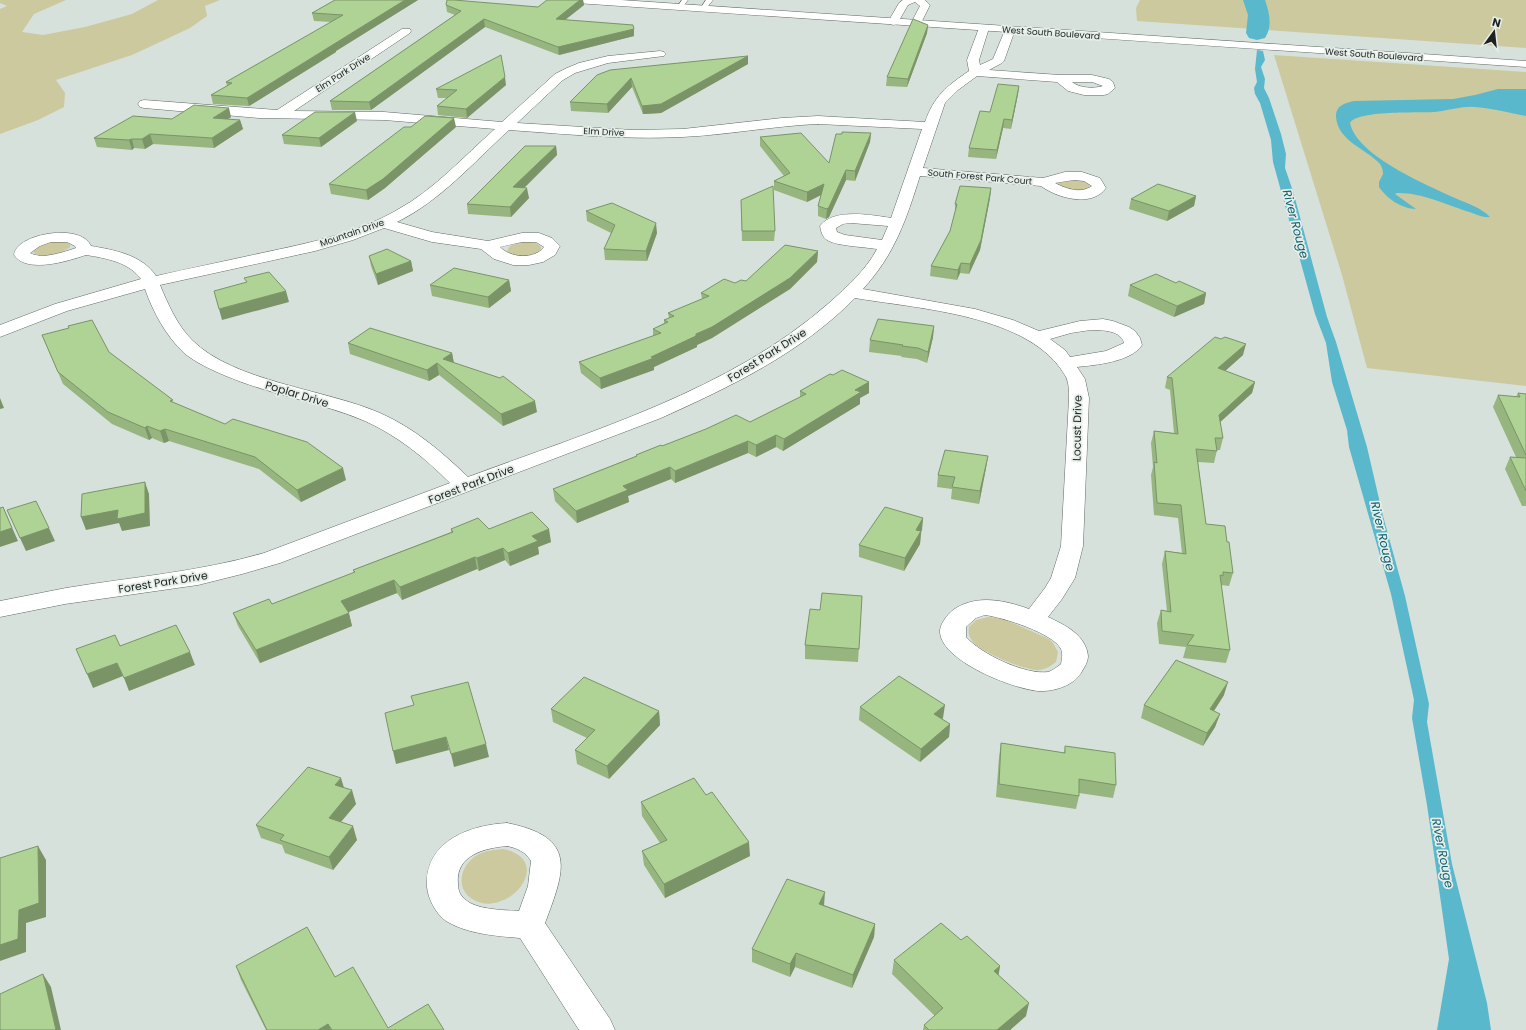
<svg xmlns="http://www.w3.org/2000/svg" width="1526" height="1030" font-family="Poppins,sans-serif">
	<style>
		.green { fill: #cbc99d }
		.water { fill: #5ab8cd }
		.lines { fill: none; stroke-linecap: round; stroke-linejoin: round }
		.river { fill: #5ab8cd; fill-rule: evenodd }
		.lane-casing { stroke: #616964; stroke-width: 1 }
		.street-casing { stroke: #616964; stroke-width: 1 }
		.secondary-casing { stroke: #616964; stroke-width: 1 }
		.lane { fill: #fff; fill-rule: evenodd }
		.street { fill: #fff; fill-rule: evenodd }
		.secondary { fill: #fff; fill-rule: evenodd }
		.wall { fill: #96b57f }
		.shaded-wall { fill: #7a9468 }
		.building { fill: #aed394; stroke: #7a9468 }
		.labels { text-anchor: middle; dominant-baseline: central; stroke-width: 3.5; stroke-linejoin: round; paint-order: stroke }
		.far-street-label { font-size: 9px; fill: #1e211f; stroke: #e5eee8 }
		.street-label { font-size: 11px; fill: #1e211f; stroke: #e5eee8 }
		.water-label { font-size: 12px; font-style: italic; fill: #0e5f6e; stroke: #e5eee8 }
	</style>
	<rect width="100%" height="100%" fill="#d7e1db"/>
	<path class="green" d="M0 0H66L34 14 22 32 43 35 85 27 132 14 158 0H220L205 6 207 16 190 28 132 55 56 80 65 93 64 107 38 120 0 134V9L7 6 0 3Z
		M1140 0H1526V48L1137 21 1136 8Z
		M1274 55 1526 72V386L1367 368 1342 275Z
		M1064 179 1082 180 1089 184 1090 187C1081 195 1068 189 1058 185V183Z
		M62 241 70 244V247C61 254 42 260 33 252 38 243 52 241 62 241Z
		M521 242C528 242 536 241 541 247V249C533 257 516 260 507 251L510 246Z
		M988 617 1004 619 1049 639 1053 643 1058 652 1056 662C1051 666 1046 669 1039 670 1026 671 981 652 973 642 969 637 968 633 969 627L976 620Z
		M503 849C507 850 512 851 515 853 548 870 505 917 474 900 453 889 461 863 479 854 487 850 495 850 503 849Z"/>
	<path class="water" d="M1248 0H1259C1265 10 1265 19 1265 31L1261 33 1252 31 1254 15Z
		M1257 50 1263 51 1265 60 1261 67 1265 79 1264 88 1269 98 1281 134 1286 154 1285 168 1293 191 1327 317 1336 342 1367 447 1383 516 1405 596 1429 704 1427 722 1452 864 1487 1003 1491 1030H1437L1449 959 1427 805 1412 718 1414 700 1411 686 1391 594 1349 447 1347 430 1332 382 1326 343 1315 314 1273 162 1271 140 1260 103 1255 94 1254 88 1257 82 1255 69Z
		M1498 89H1526V116C1509 113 1492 108 1474 107 1461 106 1448 111 1434 112 1419 113 1357 110 1350 123 1357 156 1427 185 1455 198 1466 203 1482 208 1490 217 1482 218 1474 213 1466 211 1446 204 1419 192 1397 193L1395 194 1416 209C1402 209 1386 198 1379 187V182L1383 174C1383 169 1381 164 1377 161 1362 147 1338 140 1336 117 1335 106 1345 103 1354 101L1453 99 1475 95Z"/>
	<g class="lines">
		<path class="river" d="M1243 0H1265C1269 12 1273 26 1265 38L1257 40 1249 38 1246 33 1248 15Z"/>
		<defs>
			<path id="lane" d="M682 0H688L682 8H678L677 7Z
				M706 0H713L705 10H701L700 9Z"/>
			<path id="street" d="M903 0H925L930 5 920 25H912L911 23 920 6 915 2 908 5 897 24 893 25 888 22 899 3Z
				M984 25 989 28 979 60 980 65 993 59 1005 30 1010 27 1015 30 1004 61 1002 63 989 70 1060 75H1092L1109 79 1113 82 1115 88 1108 94 1104 95H1084L1068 91 1057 82 977 76 958 90 945 103 923 168 1043 178 1065 172H1082L1100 178 1106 188C1092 208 1057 198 1041 186L920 176C906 220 895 254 863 289L975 309 1013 320 1039 331 1080 321 1103 319 1113 321 1129 327 1135 331 1140 338 1142 345C1131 362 1096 365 1077 367L1085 379 1089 398 1083 546 1075 578 1062 599 1048 617C1065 625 1086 635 1088 656 1088 662 1084 668 1081 673 1073 686 1053 692 1038 691 1014 689 943 662 940 633 939 625 947 615 953 610 976 594 1004 600 1029 609L1045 588 1051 578 1061 546 1069 398C1069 391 1069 383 1066 377 1031 314 918 309 855 298 801 353 730 387 661 418L280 563 242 574 198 585 65 604 0 617V601C22 597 44 592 66 588 132 577 199 572 264 553L450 483C425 458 398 436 365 421 320 402 271 395 226 376 212 370 196 363 184 353 166 336 153 312 145 289L67 311 0 337V325L55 304 141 279C129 262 105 258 86 255 68 261 27 274 14 255 15 234 81 222 91 246 115 250 142 255 156 276 191 268 227 261 262 253 308 243 356 234 397 210 434 190 463 157 495 129L384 120 259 118 144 108 140 107 138 104 140 101 144 100 277 110 402 29H410L411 31 410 33 294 111 384 112 502 122 555 74 567 68 579 63 608 56 660 51 664 52 666 54 664 56 608 63 575 73 563 80 517 123 633 130 683 129 782 118 818 116 925 122C934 96 947 86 969 71L967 60 979 28ZM1072 82H1092L1103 86C1093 89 1079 88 1072 82ZM818 124 922 129 891 218C872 215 833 208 820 226 821 231 822 237 827 240 836 246 865 247 877 249 866 270 847 287 829 303 729 391 591 431 468 477 441 451 414 428 380 413 325 389 234 382 192 340 177 325 168 304 160 285L315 251 353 240 384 228 432 242 481 249 494 259 513 265H529L543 262 555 255 560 246 552 238 539 233H522L488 241 432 232 397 222C440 201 473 163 509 130 566 134 624 140 682 137 727 135 772 126 818 124ZM1074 180 1084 181 1092 186C1080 194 1067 189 1055 183ZM851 223 888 226 882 240 845 235 837 232 836 228 843 224ZM51 242H67L75 246 76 248C63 252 43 260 30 253L40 246ZM522 242H536L544 247C534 260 510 258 500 247ZM1091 330C1101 330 1121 330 1124 343L1106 351 1070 357 1065 350 1050 339 1071 333ZM985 615C1002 617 1053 633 1061 649 1063 654 1062 659 1061 664 1057 667 1052 671 1048 672 1025 675 981 654 966 637V627L976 618Z
				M507 823C578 837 565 870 545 923L610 1019 615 1030H579L520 938C496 936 467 934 446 921 436 914 428 899 427 887 424 841 470 825 507 823ZM507 846C517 848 526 852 531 861L528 886 519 911C504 910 484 910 470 903 462 898 458 893 458 884 455 855 485 848 507 846Z"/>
			<path id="secondary" d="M571 0H621L1526 61V67L576 3Z"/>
		</defs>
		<use href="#lane" class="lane-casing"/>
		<use href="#street" class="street-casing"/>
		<use href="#secondary" class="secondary-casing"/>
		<use href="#lane" class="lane"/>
		<use href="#street" class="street"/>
		<use href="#secondary" class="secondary"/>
	</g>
	<path class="wall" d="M335 0H418L336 51V52L249 106 213 104 211 95 227 86 226 82 332 22 314 21 312 13Z
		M547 0H583L584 5 565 20 634 36 559 55 485 27 371 110H332L330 101 455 15 447 12 446 5 538 7Z
		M928 25 927 33 907 87 886 86 887 77Z
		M748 56V64L661 113 643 114 632 87 608 113 571 111 570 102 597 75Z
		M506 85 467 118 438 115 437 106 447 98H438L436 89Z
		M1019 86 1018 94 1011 129 1003 128 996 159 968 157 969 148Z
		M231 117 228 119 240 120 243 129 214 148 153 144 145 149 134 148 132 150 97 147 94 138 172 119Z
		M357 121 321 147 284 144 282 135Z
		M456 127 385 188 368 200 331 194 329 184Z
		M871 133 870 142 855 181 846 180 829 217 826 219 818 216V206L821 195 807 202 774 190V181L784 176 760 146V137L829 163 842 134Z
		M556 146 557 155 524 188 529 198 511 217 468 214 467 204Z
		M991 188 990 198 980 250 969 274 960 273 957 280 930 276 931 266 950 231 955 214V204Z
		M1196 196 1194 206 1167 221 1129 209 1131 199Z
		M741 200 775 231 774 241H742Z
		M586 211 657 233 647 261 605 260 604 249 611 233 587 221Z
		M818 251 817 262 790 289 712 338 697 345V347L654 367V370L601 389 581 373 579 362 653 336V329L664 323V320L669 318 668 313 702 299 701 293 735 283 746 281Z
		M369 256 411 261 413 271 378 285 371 266Z
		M509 280 511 291 489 308 432 296 430 285Z
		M1176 283 1206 293 1204 304 1174 317 1128 296 1130 285Z
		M934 326 933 337 927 363 917 359 901 357 902 356 869 352 870 340Z
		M42 335 109 352 174 403 346 480 301 502 259 469 169 441 164 443 152 438 149 440 112 424 63 384Z
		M1221 339 1243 355 1225 371 1255 382 1252 393 1220 422 1223 438 1220 450H1217L1214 463 1198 462 1206 524 1227 542 1233 573 1229 586 1221 585 1230 650 1226 663 1183 658 1186 647 1159 644 1157 623 1161 610 1167 611 1162 564 1165 551 1182 553 1178 518 1154 515 1151 475 1153 467 1151 443 1154 431 1174 433 1170 390 1165 388 1167 377Z
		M348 343 452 353 454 363 537 412 503 426 439 375 429 381 350 354Z
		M833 375 869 382V393L860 398V404L783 451 776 447 756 457 748 453 675 483 671 479 628 496 629 502 577 523 555 501 553 489 636 456V455L662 446 750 422 800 397V391Z
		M1518 393 1526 394V506H1522L1505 469 1510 457H1516L1493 407 1498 395 1516 397Z
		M988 456 986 468 979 504 951 499 952 489 937 487 938 475Z
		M923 518 920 544 904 571 859 557V545Z
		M451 529H489L551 542 538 547 539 554 510 566 505 560 479 571 477 569 402 600 397 593 348 612 352 626 260 663 238 626 233 613 272 604 354 573 353 570 451 532Z
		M862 596 858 662 805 659V645L820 610Z
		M1224 695 1214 711 1220 714 1215 727 1203 746 1141 718 1144 705Z
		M860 707 943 718 942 719 950 724 949 737 920 762 859 720Z
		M551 709 659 711 660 725 609 779 577 764 575 750 587 738 553 722Z
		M1001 743 1064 753 1065 746 1116 785 1113 798 1079 793V796L1076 809 996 797 999 757Z
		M344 788 356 804 341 822 357 840 333 870 285 853 282 845 261 838 256 825Z
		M706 795 750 856 665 898 644 865 642 851 660 843 642 816 641 802Z
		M824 905 875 924 874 937 852 988 795 967 790 977 752 962V949Z
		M961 940 1000 966 998 975 1026 1016 1010 1030H923L924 1025 935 1016 892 974 894 960Z
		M236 966 335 977 388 1028 444 1030H266L241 980Z"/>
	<path class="shaded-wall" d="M405 0H418L336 51V52L249 106 247 98Z
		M580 0H583L584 5 556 27V19Z
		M484 19 485 27 371 110 369 102Z
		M928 25 927 33 907 87 908 79Z
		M634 29V36L559 55 558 47Z
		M748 56V64L661 113 643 114 642 106Z
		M505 77 506 85 467 118 466 109Z
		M631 78 632 87 608 113 607 104Z
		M1019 86 1018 94 1011 129 1012 120Z
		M229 108 231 117 216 127 213 118Z
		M355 112 357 121 321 147 319 138Z
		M454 118 456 127 385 188 368 200 366 190Z
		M1004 119 1003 128 996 159 997 150Z
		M240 120 243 129 214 148 212 138Z
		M871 133 870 142 855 181V171Z
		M150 134 153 144 145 149 142 139Z
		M132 139 134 148 132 150 129 140Z
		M556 146 557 155 515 197 513 187Z
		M846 170V180L829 217 826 219 827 209Z
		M824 184 823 194 807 202V192Z
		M527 188 529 198 511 217 510 207Z
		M991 188 990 198 980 250 969 274 970 264Z
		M1196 196 1194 206 1167 221 1169 211Z
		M656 223 657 233 647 261 646 251Z
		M818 251 817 262 790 289 712 338 697 345V347L654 367V370L601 389 600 378 651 357Z
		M411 261 413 271 378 285 376 274Z
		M961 263 960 273 957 280 958 270Z
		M509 280 511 291 489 308 488 297Z
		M286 291 289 302 222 320 219 309Z
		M1206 293 1204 304 1174 317 1177 306Z
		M934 326 933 337 927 363 928 352Z
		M1246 344 1243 355 1215 380 1218 368Z
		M452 353 454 364 443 359Z
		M437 363 439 375 429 381 427 370Z
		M869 382V393L860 398V404L783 451 784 439 855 390Z
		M1255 382 1252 393 1216 426 1219 415Z
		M0 398 4 408 0 409Z
		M535 401 537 412 503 426 501 414Z
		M147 426 152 438 149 440 145 428Z
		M165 429 169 441 164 443 160 431Z
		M776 435V447L756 457V445Z
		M748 441V453L675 483V471Z
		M988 456 986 468 979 504 980 491Z
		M670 467 671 479 628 496 629 502 577 523 576 511 623 486Z
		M343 468 346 480 301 502 297 490Z
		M145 482 149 494 150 526 122 531 119 523 86 530 81 517Z
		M3 507 18 541 0 547V532Z
		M923 518 922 530 918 536 921 531 920 544 904 571 905 558 916 530Z
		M49 528 55 541 26 551 20 538Z
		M549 529 551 542 538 547 539 554 510 566 508 553 532 536Z
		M503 548 505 560 479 571 477 558Z
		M475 557 477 569 402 600 400 587Z
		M394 580 397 593 344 614 341 601Z
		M349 613 352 626 260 663 256 650Z
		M190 652 195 665 129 691 124 678Z
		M117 663 123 676 93 688 87 674Z
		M1228 682 1224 695 1206 723 1210 709Z
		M945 705 943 718 933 727 934 714Z
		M659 711 660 725 609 779 607 766Z
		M1220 714 1215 727 1203 746 1207 733Z
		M950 724 949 737 920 762 921 749Z
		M446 737 449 750 396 764 393 751Z
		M486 744 489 757 454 767 451 754Z
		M341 778 345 791 335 785Z
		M352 790 356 804 333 831 329 818Z
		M353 826 357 840 333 870 329 857Z
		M749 842 750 856 665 898 664 884Z
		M38 846 46 860V917L26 923V952L0 961V945L19 910Z
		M825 892 824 906 819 904Z
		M875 924 874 937 852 988 853 975Z
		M796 953 795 967 790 977V964Z
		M1000 966 998 979 994 971Z
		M43 974 51 987 61 1030H56Z
		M1029 1003 1026 1016 1010 1030H997Z
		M328 1024 331 1030H318Z"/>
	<path class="building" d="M335 0H405L247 98 211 95 232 83 226 82 343 15 312 13Z
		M447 0H454L538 7 547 0H580L556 19 633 25 634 29 558 47 484 19 369 102 330 101 461 11 446 5Z
		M913 19 928 25 908 79 887 77Z
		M501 55 505 77 466 109 437 106 457 90 436 89Z
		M748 56 661 104 642 106 631 78 607 104 570 102 597 75 610 70Z
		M998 84 1019 86 1012 120 1004 119 997 150 969 148 980 111 990 112Z
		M194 105 229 108 213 118 240 120 212 138 150 134 142 139H132L129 140 94 138 133 116 172 119Z
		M315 112H355L319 138 282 135Z
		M425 116 454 118 383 179 366 190 329 184 404 127H411Z
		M842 132 871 133 855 171 846 170 829 207 827 209 818 206 824 184 807 192 774 181 790 173 760 137 801 133 829 163 836 134H842Z
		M525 146H556L513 187 527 188 510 207 467 204Z
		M1158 184 1196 196 1169 211 1131 199Z
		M773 186 775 231H742L741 200Z
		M960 186 991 188 981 240 970 264 961 263 958 270 931 266 950 231 957 204H955Z
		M612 203 656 223 646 251 604 249 615 225 586 211Z
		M785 245 818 251 790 278 712 327 696 334V336L651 357 654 358 600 378 579 362 661 333 653 329 668 322 664 320 674 316 668 313 709 296 701 293 724 279 735 283 741 280 746 281Z
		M387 249 411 261 376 274 369 256Z
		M454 268 509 280 488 297 430 285Z
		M269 272 286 291 219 309 214 291 247 282 244 278Z
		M1156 274 1176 283 1179 281 1206 293 1177 306 1130 285Z
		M878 319 934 326 928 352 918 348 902 346 903 345 870 340Z
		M92 320 109 352 173 400 170 401 225 424 233 419 307 442 343 468 297 490 255 457 165 429 160 431 147 426 145 428 108 412 58 372 42 335 69 328 68 326Z
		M370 328 452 353 443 359 500 378 503 376 535 401 501 414 437 363 427 370 348 343Z
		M1215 337 1221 339 1225 337 1246 344 1218 368 1255 382 1219 415 1223 438H1215L1217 451 1196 449 1206 524 1225 526 1227 542H1229L1233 573 1223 572V576L1220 575 1230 650 1187 645 1194 635 1162 631 1161 610 1171 612 1165 551 1186 554 1181 505 1157 503 1154 462 1157 463 1154 431 1178 434 1172 378 1167 377Z
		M842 370 869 382 855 390 861 392 784 439 776 435 756 445 748 441 675 471 670 467 623 486 628 490 576 511 553 489 637 456 636 455 661 445 662 446 706 429 736 415 750 422 806 394 800 391 830 374 833 375Z
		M1518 393 1526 394V455L1498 395 1520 397Z
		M945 450 988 456 980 491 952 487 955 477 938 475Z
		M1510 457 1526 458V491Z
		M145 482V513L117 519 118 510 81 517 82 494Z
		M36 501 49 528 20 538 7 510Z
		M3 507 12 528 0 532V508Z
		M885 507 923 518 916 530 921 531 905 558 859 545Z
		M532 512 549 529 532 536 538 541 508 553 503 548 477 558 475 557 400 587 394 580 341 601 349 613 256 650 233 613 269 599 272 604 355 572 353 570 453 532 451 529 478 518 489 529Z
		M822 593 862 596 859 649 805 645 810 609 820 610Z
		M176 625 190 652 124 678 117 663 87 674 76 649 115 635 120 646Z
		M1176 660 1228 682 1210 709 1220 714 1207 733 1144 705Z
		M899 676 945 705 934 714 950 724 921 749 860 707Z
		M584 677 659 711 607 766 575 750 595 730 551 709Z
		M468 682 486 744 451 754 446 737 393 751 385 713 414 705 411 696Z
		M1001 743 1065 753V746L1115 753 1116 785 1079 779V796L999 784Z
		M308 767 341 778 335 785 352 790 329 818 353 826 329 857 280 840 284 835 256 825Z
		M694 778 706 795 712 792 749 842 664 884 642 851 667 840 641 802Z
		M38 846 39 903 19 910 18 939 0 945V858Z
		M787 879 825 892 819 904 875 924 853 975 796 953 790 964 752 949Z
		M941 923 961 940 967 936 1000 966 994 971 1029 1003 997 1030H929L924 1025 943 1008 894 960Z
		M307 927 335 977 353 967 388 1028 428 1004 444 1030H332L328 1024 318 1030H267L236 966Z
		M43 974 56 1030H0V994Z"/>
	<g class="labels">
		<g class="far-street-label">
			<text transform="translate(1051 33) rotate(4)">West South Boulevard</text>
			<text transform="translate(1374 55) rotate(4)">West South Boulevard</text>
			<text transform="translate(343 73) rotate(-33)">Elm Park Drive</text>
			<text transform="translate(604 132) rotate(3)">Elm Drive</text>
			<text transform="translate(980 177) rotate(5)">South Forest Park Court</text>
			<text transform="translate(352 233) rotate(-19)">Mountain Drive</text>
		</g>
		<g class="street-label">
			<text transform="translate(767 355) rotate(-32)">Forest Park Drive</text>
			<text transform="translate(297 394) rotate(17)">Poplar Drive</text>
			<text transform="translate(1077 428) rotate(-89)">Locust Drive</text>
			<text transform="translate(471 484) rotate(-21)">Forest Park Drive</text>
			<text transform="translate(163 582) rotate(-9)">Forest Park Drive</text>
		</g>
		<g class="water-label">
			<text transform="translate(1296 224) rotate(75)">River Rouge</text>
			<text transform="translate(1383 536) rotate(77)">River Rouge</text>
			<text transform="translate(1443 853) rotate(79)">River Rouge</text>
		</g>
	</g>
	<g transform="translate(1494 32) rotate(15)" stroke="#e5eee8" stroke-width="3" paint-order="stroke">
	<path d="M0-3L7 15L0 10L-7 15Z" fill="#1e211f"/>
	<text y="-6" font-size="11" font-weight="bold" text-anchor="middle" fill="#1e211f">N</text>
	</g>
</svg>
